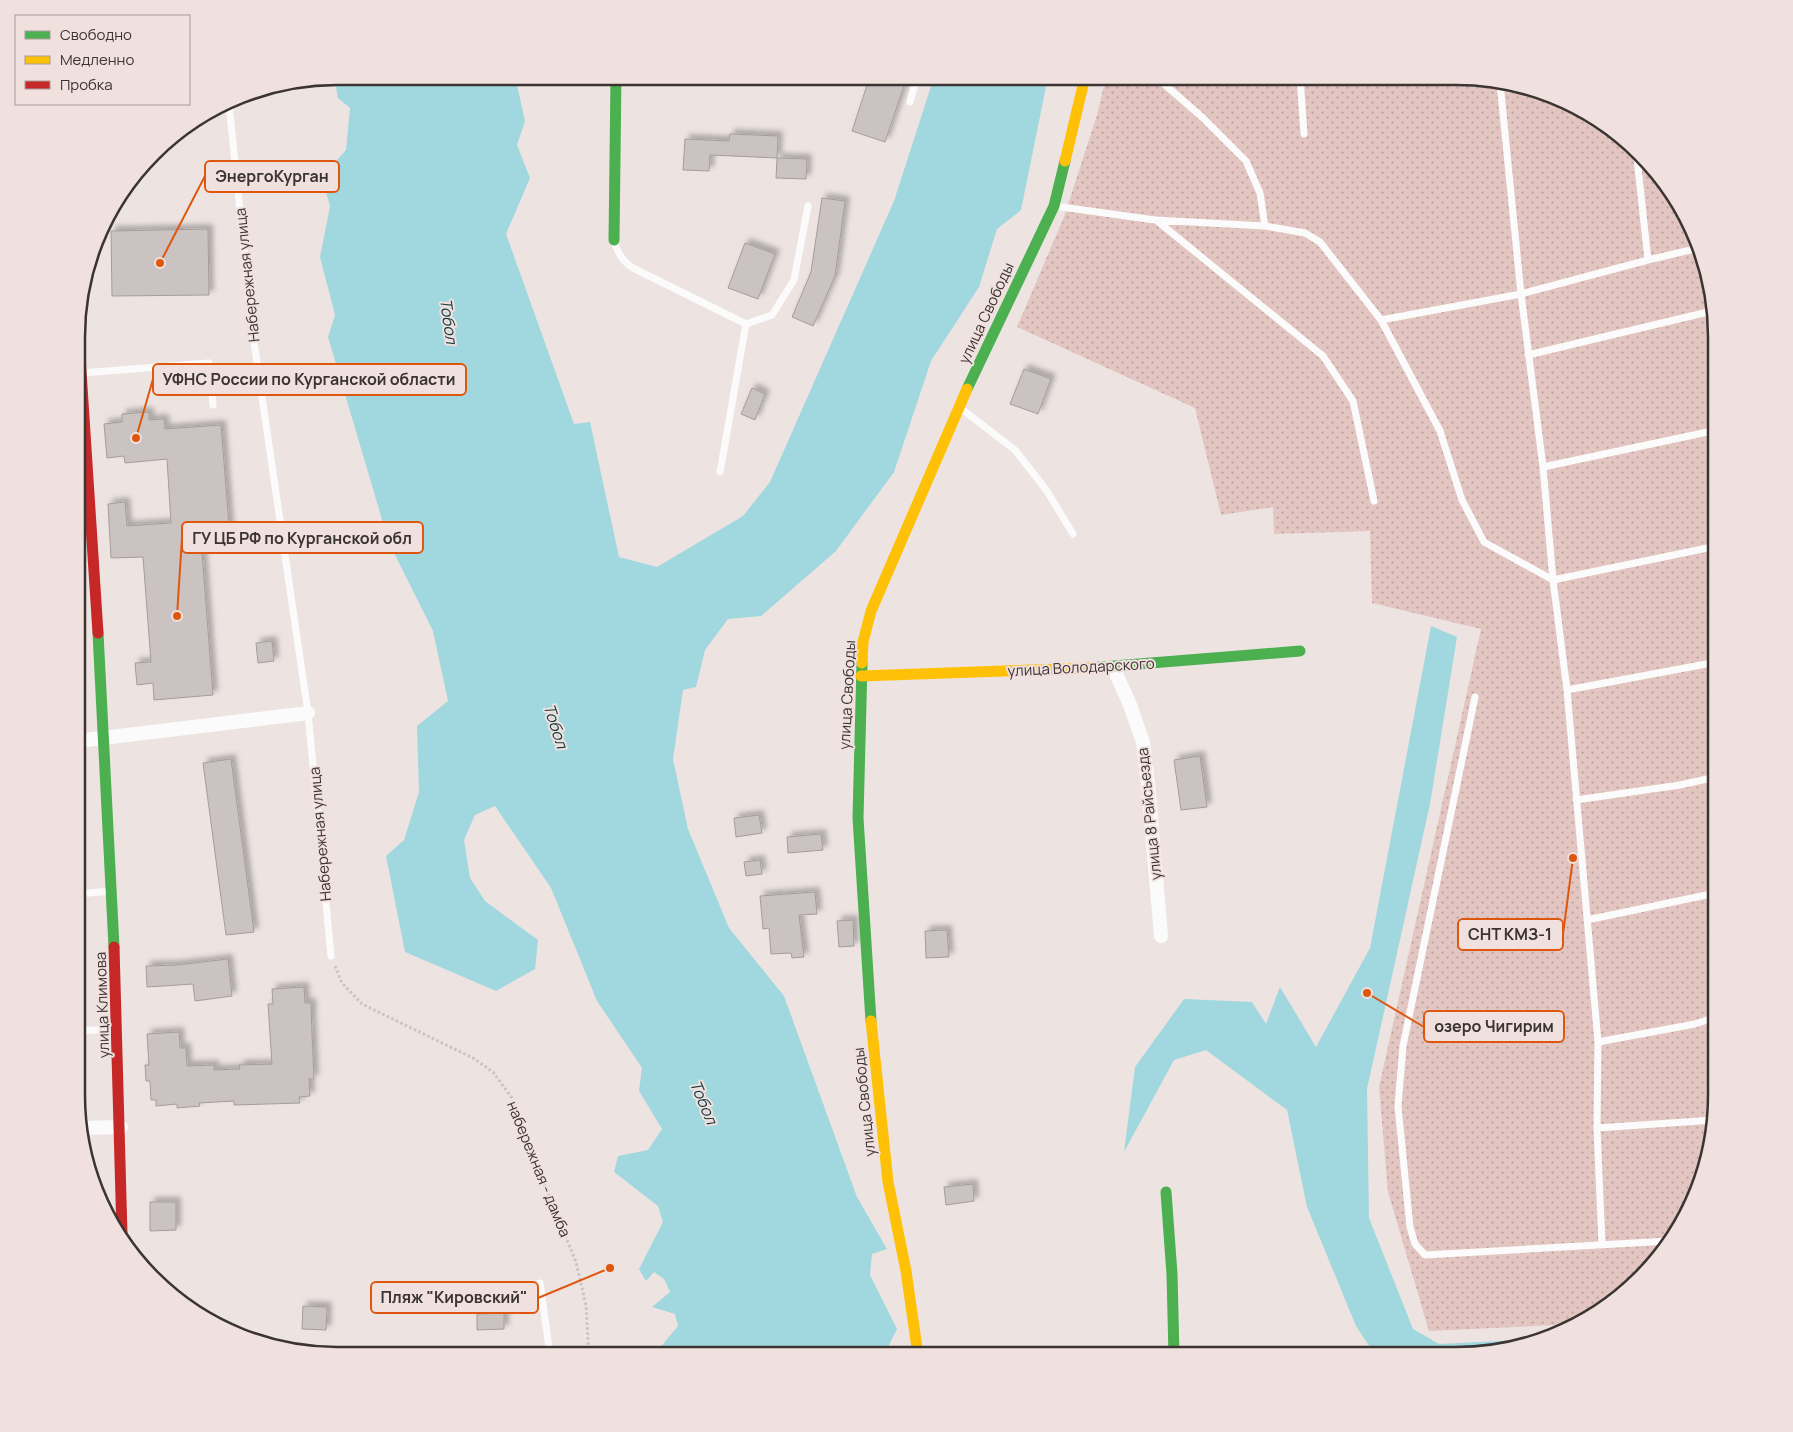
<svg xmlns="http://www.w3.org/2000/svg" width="1793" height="1432" font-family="Manrope,sans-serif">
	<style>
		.grass { fill: url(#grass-dots) }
		.water { fill: #a1d7df }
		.building { fill: #cac3c2; stroke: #a49d9c; filter: url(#shadow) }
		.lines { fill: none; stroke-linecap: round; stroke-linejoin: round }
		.path { stroke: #c8c4c3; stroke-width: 3; stroke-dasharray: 2.5 2.5; stroke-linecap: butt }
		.lane { stroke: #fcfbfb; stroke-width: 7 }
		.street { stroke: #fcfbfb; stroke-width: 14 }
		.fast { stroke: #4caf50; stroke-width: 11 }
		.slow { stroke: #ffc107; stroke-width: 11 }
		.jam { stroke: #c62828; stroke-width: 11 }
		.labels { text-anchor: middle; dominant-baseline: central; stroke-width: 4; stroke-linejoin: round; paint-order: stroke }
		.street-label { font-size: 15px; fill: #3a3433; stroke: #f1e1de }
		.water-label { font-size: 16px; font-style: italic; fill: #133a40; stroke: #f1e1de }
		.rim { fill: none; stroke: #3a3433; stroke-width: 2.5 }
		.leader { fill: none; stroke: #df570e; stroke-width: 2 }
		.callout-dot { fill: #df570e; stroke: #f1e1de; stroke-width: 2 }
		.callout { fill: #f1e1de; stroke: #df570e; stroke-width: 2 }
		.callout-label { font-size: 16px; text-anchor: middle; font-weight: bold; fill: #3a3433 }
	</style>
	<defs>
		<pattern id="grass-dots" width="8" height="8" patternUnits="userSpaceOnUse" patternTransform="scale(1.25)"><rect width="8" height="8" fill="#e3c6c1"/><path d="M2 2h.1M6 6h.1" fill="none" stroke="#b9a29d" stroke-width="1.8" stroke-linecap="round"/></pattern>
		<filter id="shadow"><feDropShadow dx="4.5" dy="-4.5" stdDeviation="2.5" flood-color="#0004"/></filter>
	</defs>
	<rect width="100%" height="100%" fill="#ede4e2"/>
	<path class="grass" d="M1106 77H1472L1556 96 1628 141 1663 179 1697 237 1717 337 1716 1112 1697 1195 1652 1267 1614 1302 1576 1324 1429 1331 1388 1192 1379 1087 1481 629 1372 603 1370 531 1274 534 1273 507 1221 515 1195 408 1017 327 1064 217 1097 115Z"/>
	<path class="water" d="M515 76 525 121 517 145 530 178 506 234 574 424 590 422 619 557 657 567 743 516 770 482 894 201 934 77H1048L1021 210 997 229 979 287 931 361 894 472 836 551 761 616 728 619 705 650 696 687 683 690 673 759 688 829 729 928 784 996 857 1197 887 1249 872 1254 870 1275 897 1329 884 1355H659L658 1350 678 1326 675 1314 652 1307 670 1292 664 1279 654 1272 646 1281 639 1269 663 1222 658 1206 614 1172 618 1156 648 1150 662 1129 639 1091 642 1068 597 1001 551 888 495 806 475 815 464 840 470 878 485 901 538 940 535 969 496 991 405 952 386 856 404 840 419 792 417 726 448 701 433 631 389 543 328 337 335 315 320 257 330 206 322 177 346 150 350 108 338 98 334 77Z
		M1431 626 1457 637 1430 804 1367 1089 1369 1218 1413 1329 1439 1344 1540 1339 1456 1356H1376L1356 1326 1307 1207 1287 1110 1206 1050 1174 1060 1124 1152 1135 1067 1184 999 1252 1002 1266 1024 1280 987 1316 1047 1370 948Z"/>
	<path class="building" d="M870 76 907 77 885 142 852 131Z
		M730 134 778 136 777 158 710 155 709 171 683 170 685 139 729 141Z
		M777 158 807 159 806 179 776 178Z
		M822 198 845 201 835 276 813 326 792 317 811 272Z
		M208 229 209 295 112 296 111 231Z
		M745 243 775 254 758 299 728 288Z
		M1024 369 1051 379 1038 414 1010 404Z
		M752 388 765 394 755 420 741 414Z
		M149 412V420L164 419 165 429 221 425 231 550 202 553 213 695 154 700 153 683 137 685 135 663 151 662 143 557 111 558 108 504 125 502 127 526 171 523 167 459 125 463 124 456 107 458 104 424 122 422V414Z
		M272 641 274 661 258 663 256 643Z
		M1200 756 1207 807 1181 810 1174 760Z
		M231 759 254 932 226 935 203 763Z
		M759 815 762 833 736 837 734 818Z
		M821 834 823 850 788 853 787 837Z
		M760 860 762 874 746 876 744 862Z
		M815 892 817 914 799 915 804 957 792 958 791 953 771 954 769 928 763 929 760 896Z
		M853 920 854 946 839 947 837 921Z
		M947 930 949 957 926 958 925 931Z
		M228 959 232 996 195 1001 193 984 147 987 146 966 177 965Z
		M304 987 305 1003H311L312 1034 314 1079H309L310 1096 299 1097 300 1103 234 1105V1101L199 1103 200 1106 177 1108V1104L156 1106V1100H151L150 1081H146L145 1065H149L147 1034 179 1032 180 1048H186L187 1066 214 1065V1070L240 1069 239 1065 272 1064 268 1004H273L272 989Z
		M973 1184 974 1201 946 1205 944 1187Z
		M150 1202H176V1230L150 1231Z
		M303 1306 327 1307 326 1330 302 1329Z
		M504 1313V1329L477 1330V1314Z"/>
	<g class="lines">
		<path class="path" d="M335 966 342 983 362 1004 473 1058 493 1072 512 1098 525 1137 576 1262 586 1305 589 1355"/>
		<path class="lane" d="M1156 77 1202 117 1246 161 1260 193 1265 226
			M1300 77 1304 134
			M1500 83 1521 294 1543 467 1553 580 1717 546
			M910 102 917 77
			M229 104 253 335 308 713 331 956
			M1636 149 1648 260
			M1054 206 1155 220 1265 226 1305 233 1320 242 1381 320 1440 431 1462 500 1484 542 1553 580 1567 690 1598 1042 1597 1128 1602 1244
			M1156 220 1323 356 1353 401 1374 501
			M614 242C619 254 622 261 633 268L746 324 772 315 794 280 808 206
			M1381 320 1521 294 1648 260 1699 248
			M1528 355 1712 311
			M82 373 209 363 213 405
			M959 407 1015 450 1047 491 1073 534
			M1543 467 1717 430
			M720 472 746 324
			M1567 690 1717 662
			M1475 697 1403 1046 1398 1106 1410 1227 1415 1244 1425 1255 1668 1241
			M1576 800 1680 785 1716 777
			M77 894 112 891
			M1587 920 1716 893
			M77 1031 117 1029
			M1598 1042 1695 1024 1716 1017
			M1597 1128 1714 1120
			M540 1283 550 1355"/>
		<path class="street" d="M1113 667 1130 705 1143 742 1148 784 1161 936
			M78 741 308 713
			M81 1128 121 1127"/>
		<path class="fast" d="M614 240 616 76
			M967 389 1054 206 1065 161
			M98 633 114 947
			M862 663 858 818 871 1021
			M1089 668 1300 651
			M1166 1192 1172 1274 1174 1356"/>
		<path class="slow" d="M1065 161 1085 77
			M862 663 863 642 871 611 967 389
			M861 676 1089 668
			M871 1021 888 1182 906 1271 918 1355"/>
		<path class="jam" d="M78 325 98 633
			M114 947 122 1234"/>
	</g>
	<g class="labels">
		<g class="street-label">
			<text transform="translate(247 275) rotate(-96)">Набережная улица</text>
			<text transform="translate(986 313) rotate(-65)">улица Свободы</text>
			<text transform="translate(1081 667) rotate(-3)">улица Володарского</text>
			<text transform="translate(847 695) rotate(-87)">улица Свободы</text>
			<text transform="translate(1149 814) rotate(-96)">улица 8 Райсъезда</text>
			<text transform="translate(320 834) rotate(-95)">Набережная улица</text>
			<text transform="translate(102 1005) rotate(-92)">улица Климова</text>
			<text transform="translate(864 1102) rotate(-96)">улица Свободы</text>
			<text transform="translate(539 1169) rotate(68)">набережная - дамба</text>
		</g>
		<g class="water-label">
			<text transform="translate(449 321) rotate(82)">Тобол</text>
			<text transform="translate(556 726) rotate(72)">Тобол</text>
			<text transform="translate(704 1102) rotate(67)">Тобол</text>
		</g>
	</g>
	<path d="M0 0H1793V1432H0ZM337 85H1456A252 252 0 0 1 1708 337V1095A252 252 0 0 1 1456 1347H337A252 252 0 0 1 85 1095V337A252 252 0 0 1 337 85Z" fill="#f1e1de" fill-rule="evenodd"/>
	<path class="rim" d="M337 85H1456A252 252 0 0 1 1708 337V1095A252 252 0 0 1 1456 1347H337A252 252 0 0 1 85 1095V337A252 252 0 0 1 337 85Z"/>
	<path class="leader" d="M160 263L205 176M136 438L153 379M177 616L182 538M1573 858L1563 934M1367 993L1424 1027M610 1268L538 1298"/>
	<g class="callout-dot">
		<circle cx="160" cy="263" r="5"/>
		<circle cx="136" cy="438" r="5"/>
		<circle cx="177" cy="616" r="5"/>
		<circle cx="1573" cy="858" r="5"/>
		<circle cx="1367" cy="993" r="5"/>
		<circle cx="610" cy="1268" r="5"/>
	</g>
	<g class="callout">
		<rect x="205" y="161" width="134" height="31" rx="5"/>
		<rect x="153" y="364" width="313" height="31" rx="5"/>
		<rect x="182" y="522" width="241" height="31" rx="5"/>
		<rect x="1458" y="919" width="105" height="31" rx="5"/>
		<rect x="1424" y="1011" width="140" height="31" rx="5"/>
		<rect x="371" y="1282" width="167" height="31" rx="5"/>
	</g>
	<g class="callout-label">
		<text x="272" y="182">ЭнергоКурган</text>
		<text x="309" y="385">УФНС России по Курганской области</text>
		<text x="302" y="544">ГУ ЦБ РФ по Курганской обл</text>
		<text x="1510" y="940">СНТ КМЗ-1</text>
		<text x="1494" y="1032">озеро Чигирим</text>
		<text x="454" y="1303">Пляж "Кировский"</text>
	</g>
	<rect x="15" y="15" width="175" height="90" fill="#f1e1de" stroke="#a89c9a"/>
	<rect x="25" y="31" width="25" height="8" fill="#4caf50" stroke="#a89c9a"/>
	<text x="60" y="40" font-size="15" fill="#3a3433">Свободно</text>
	<rect x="25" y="56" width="25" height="8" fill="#ffc107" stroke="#a89c9a"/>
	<text x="60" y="65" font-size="15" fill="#3a3433">Медленно</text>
	<rect x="25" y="81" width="25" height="8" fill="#c62828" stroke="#a89c9a"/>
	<text x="60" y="90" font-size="15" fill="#3a3433">Пробка</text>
</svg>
